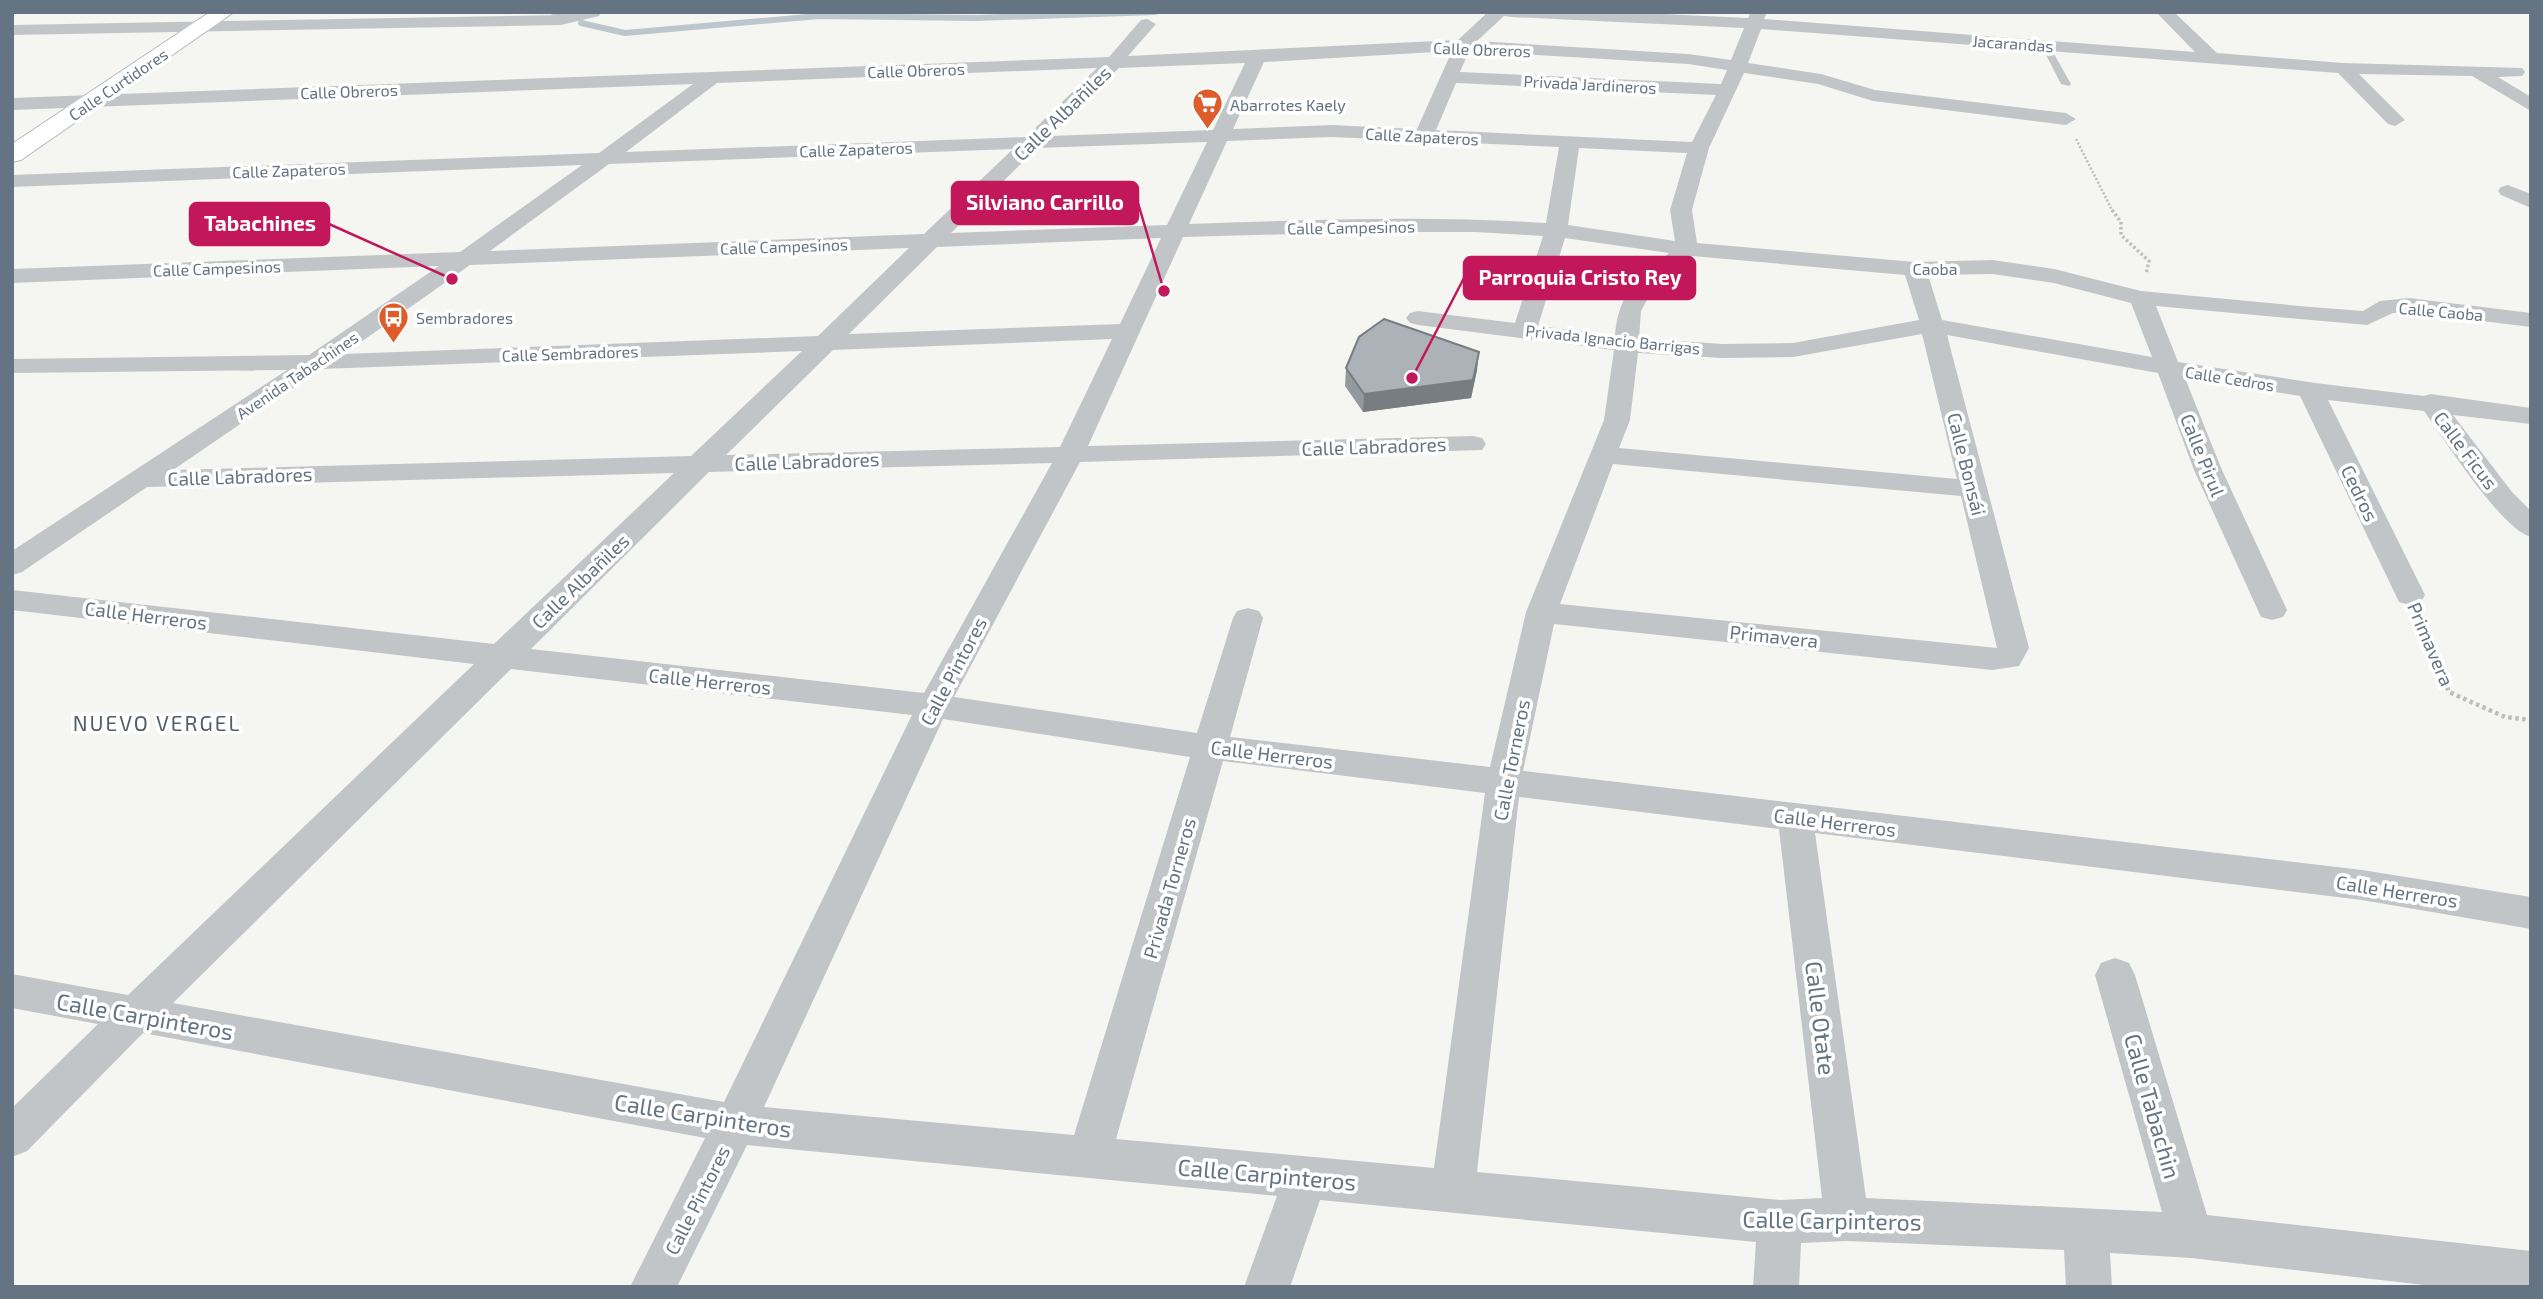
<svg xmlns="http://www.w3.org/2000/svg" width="2543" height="1299" font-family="'Exo 2',sans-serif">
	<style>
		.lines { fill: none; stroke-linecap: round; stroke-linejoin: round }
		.stream { stroke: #bcc6cc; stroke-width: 6 }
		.secondary-casing { stroke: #b3b8bc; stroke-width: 2 }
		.path-far2 { stroke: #bbbdbf; stroke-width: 2.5; stroke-dasharray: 2 2; stroke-linecap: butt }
		.path-far1 { stroke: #bbbdbf; stroke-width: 3.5; stroke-dasharray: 2.5 2.5; stroke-linecap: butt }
		.path { stroke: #bbbdbf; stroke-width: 4.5; stroke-dasharray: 3.5 3.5; stroke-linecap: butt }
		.lane { fill: #c1c5c8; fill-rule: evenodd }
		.street { fill: #c1c5c8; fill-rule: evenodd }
		.secondary { fill: #fff; fill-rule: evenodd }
		.wall { fill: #94999e }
		.shaded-wall { fill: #787d81 }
		.building { fill: #acb2b8; stroke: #787d81; stroke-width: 2 }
		.labels { text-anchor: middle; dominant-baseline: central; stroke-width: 7; stroke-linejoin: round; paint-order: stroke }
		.far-street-label { font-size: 16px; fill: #657482; stroke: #fff }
		.far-poi-label { font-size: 16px; fill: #657482; stroke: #fff; text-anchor: start }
		.street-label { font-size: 19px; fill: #657482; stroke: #fff }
		.neighbourhood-label { font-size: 21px; letter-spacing: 2px; fill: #535e68; stroke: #fff }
		.near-street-label { font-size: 23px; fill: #657482; stroke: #fff }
		.leader { fill: none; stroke: #c2185b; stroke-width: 2.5 }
		.callout-dot { fill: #c2185b; stroke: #fff; stroke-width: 2.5 }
		.callout { fill: #c2185b; stroke: #c2185b; stroke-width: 2.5 }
		.callout-label { font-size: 21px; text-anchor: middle; font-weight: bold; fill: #fff }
	</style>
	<rect width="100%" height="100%" fill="#f5f6f2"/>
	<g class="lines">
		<path class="stream" d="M553 12 563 14
			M581 23 625 33 819 16 976 18 1155 12"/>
		<defs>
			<path id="secondary" d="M210 12H234L21 160 12 162V144Z"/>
		</defs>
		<use href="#secondary" class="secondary-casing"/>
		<path class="path-far2" d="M2076 139 2113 212"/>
		<path class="path-far1" d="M2112 210 2121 222V235L2149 261 2146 274"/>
		<path class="path" d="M2421 622 2449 692 2505 717 2531 720"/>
		<path class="lane" d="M2045 42 2049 45 2071 84 2069 86 2061 84 2041 45Z"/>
		<path class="street" d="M572 12H601L599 16 561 25 12 35V25L561 15Z
			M1488 12H1620L1748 18 1751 12H1767L1764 19 2195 52 2156 12H2174L2217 53 2343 63 2522 68 2525 72 2522 76 2498 77 2531 97V111L2472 76 2359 74 2405 120 2395 126 2388 124 2338 73 1761 29 1748 63 1821 74 1875 90 2066 113 2076 119 2066 125 1873 101 1818 84 1744 73 1709 148 1692 210 1697 243 1915 262 1992 260 2054 269 2141 291 2311 307 2363 311 2380 301 2409 298 2531 313V327L2409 312 2393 313 2367 325 2156 306 2178 362 2315 383 2424 396 2430 394 2531 408V424L2453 415 2512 492 2531 511V537C2501 529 2444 439 2424 411L2328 400 2425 595 2421 602 2410 605 2399 602 2300 396 2185 378 2222 470 2287 610 2283 617 2272 620 2261 617 2194 470 2158 373 1947 335 2029 648 2019 666 1992 670 1554 624 1523 771 2362 870 2531 897V929L2362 900 1815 833 1866 1198 2162 1212 2095 975 2101 963 2115 958 2129 963 2135 975 2207 1215 2531 1251V1287H2441L2191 1258 2110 1253 2112 1287H2066L2064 1250 1847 1241 1801 1243 1799 1287H1753L1756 1242 1320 1200 1290 1287H1244L1277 1196 747 1145 677 1287H630L705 1138 143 1033 27 1151 12 1157V1108L98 1024 12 1008V974L128 995 474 664 12 610V590L494 644 674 473 147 487 22 572 12 575V551L287 370 12 373V359L309 355 439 266 12 283V269L460 252 582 165 12 187V175L599 153 693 84 12 110V98L1109 57 1141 20 1147 19 1156 24 1128 56 1458 40ZM1504 16 1511 17 1744 28 1731 60 1688 54 1477 41ZM1452 51 1417 129 1332 125 1233 129 1264 62ZM1469 51 1688 64 1727 70 1721 84 1460 72ZM1245 63 1213 130 1050 136 1119 68ZM1097 68 1026 137 626 152 717 83ZM1456 83 1716 95 1692 142 1436 130ZM1332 137 1559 147 1546 223C1427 215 1309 220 1189 224L1227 141ZM1207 142 1167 225 951 233 1037 148ZM1579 148 1687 153 1670 210 1675 241 1568 225ZM1013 149 924 234 490 251 609 164ZM1368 232H1476L1543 236 1515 323 1418 311 1410 313 1406 318 1410 323 1418 325 1614 350 1604 420 1526 612 1490 767 1230 737 1263 618 1259 611 1248 608 1237 611 1233 618 1197 733 954 697 1080 462 1482 450 1486 444 1482 438 1473 436 1088 446 1183 237ZM1161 238 1120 324 849 334 937 247ZM1565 238 1669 253C1637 280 1619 291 1615 335L1538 326ZM909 248 818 336 344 354 470 265ZM1692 256 1905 275 1919 320 1793 343 1722 344 1639 338 1641 311 1652 291ZM1992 274 2054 283 2131 303 2152 357 1942 320 1928 275ZM1922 334 1957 479 1619 448 1630 420 1638 353 1722 358 1793 357ZM1112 339 1060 447 726 455 833 350ZM802 351 691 456 173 470 321 369ZM1052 463 924 693 531 649 709 472ZM1613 464 1961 496 1997 648 1560 604ZM511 669 912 715 724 1102 173 1003ZM943 719 1190 757 1074 1135 764 1107ZM1223 761 1485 793 1434 1168 1116 1139ZM1519 797 1779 829 1822 1198 1780 1200 1477 1172Z
			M2508 185 2531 194V208L2501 195 2498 191 2501 187Z"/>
		<use href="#secondary" class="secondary"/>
	</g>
	<path class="wall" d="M1346 368 1477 370 1471 398 1363 412 1345 386Z"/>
	<path class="shaded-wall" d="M1479 352 1477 370 1471 398 1363 412 1364 394Z"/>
	<path class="building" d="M1384 319 1479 352 1473 380 1364 394 1346 368 1359 337Z"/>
	<defs>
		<symbol id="supermarket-pin" viewBox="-11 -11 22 30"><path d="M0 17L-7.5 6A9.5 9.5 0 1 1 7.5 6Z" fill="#de5b2a" stroke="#fff"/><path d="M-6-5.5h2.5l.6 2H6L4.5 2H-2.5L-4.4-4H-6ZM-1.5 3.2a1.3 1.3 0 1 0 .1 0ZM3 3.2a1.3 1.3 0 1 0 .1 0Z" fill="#fff"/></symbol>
		<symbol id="bus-pin" viewBox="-11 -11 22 30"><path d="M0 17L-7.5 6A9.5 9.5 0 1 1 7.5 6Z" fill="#de5b2a" stroke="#fff"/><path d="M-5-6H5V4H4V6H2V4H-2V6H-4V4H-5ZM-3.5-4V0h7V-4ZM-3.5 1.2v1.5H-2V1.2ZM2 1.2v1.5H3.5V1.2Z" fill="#fff"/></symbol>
	</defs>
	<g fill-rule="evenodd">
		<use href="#supermarket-pin" x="1190" y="86" width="35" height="47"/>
		<use href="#bus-pin" x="376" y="300" width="35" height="47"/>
	</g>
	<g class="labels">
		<g class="far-street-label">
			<text transform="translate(2013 43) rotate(4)">Jacarandas</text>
			<text transform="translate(1482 49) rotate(2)">Calle Obreros</text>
			<text transform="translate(916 70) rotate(-2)">Calle Obreros</text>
			<text transform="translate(118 84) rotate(-34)">Calle Curtidores</text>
			<text transform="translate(1590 84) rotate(3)">Privada Jardineros</text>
			<text transform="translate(349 91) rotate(-2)">Calle Obreros</text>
			<text transform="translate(1422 136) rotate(3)">Calle Zapateros</text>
			<text transform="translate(856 149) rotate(-2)">Calle Zapateros</text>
			<text transform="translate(289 170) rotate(-2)">Calle Zapateros</text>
			<text transform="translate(1351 227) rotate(-1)">Calle Campesinos</text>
			<text transform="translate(784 246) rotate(-2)">Calle Campesinos</text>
			<text transform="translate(217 268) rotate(-2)">Calle Campesinos</text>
			<text x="1935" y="268">Caoba</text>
			<text transform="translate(2441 311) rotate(5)">Calle Caoba</text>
			<text transform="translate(1613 339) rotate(6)">Privada Ignacio Barrigas</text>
			<text transform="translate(570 353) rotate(-2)">Calle Sembradores</text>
			<text transform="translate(297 375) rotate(-34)">Avenida Tabachines</text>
			<text transform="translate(2230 378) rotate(9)">Calle Cedros</text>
		</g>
		<g class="far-poi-label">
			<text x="1230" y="104">Abarrotes Kaely</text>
			<text x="416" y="317">Sembradores</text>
		</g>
		<g class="street-label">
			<text transform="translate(1062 113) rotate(-44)">Calle Albañiles</text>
			<text transform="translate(1374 446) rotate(-2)">Calle Labradores</text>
			<text transform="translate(2466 450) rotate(53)">Calle Ficus</text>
			<text transform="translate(2203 455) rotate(68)">Calle Pirul</text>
			<text transform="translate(807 461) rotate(-2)">Calle Labradores</text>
			<text transform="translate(1967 464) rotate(76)">Calle Bonsái</text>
			<text transform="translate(240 476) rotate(-2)">Calle Labradores</text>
			<text transform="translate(2360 493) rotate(64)">Cedros</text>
			<text transform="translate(580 581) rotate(-44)">Calle Albañiles</text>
			<text transform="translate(146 615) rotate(7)">Calle Herreros</text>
			<text transform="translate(1774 636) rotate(6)">Primavera</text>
			<text transform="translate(2431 644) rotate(67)">Primavera</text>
			<text transform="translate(953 671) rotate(-62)">Calle Pintores</text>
			<text transform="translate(710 681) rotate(6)">Calle Herreros</text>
			<text transform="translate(1272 754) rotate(7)">Calle Herreros</text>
			<text transform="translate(1511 760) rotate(-79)">Calle Torneros</text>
			<text transform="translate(1835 822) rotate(7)">Calle Herreros</text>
			<text transform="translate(1169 888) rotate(-74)">Privada Torneros</text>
			<text transform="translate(2397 891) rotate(9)">Calle Herreros</text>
			<text transform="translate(697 1200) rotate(-63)">Calle Pintores</text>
		</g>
		<g class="neighbourhood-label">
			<text x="157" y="722">NUEVO VERGEL</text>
		</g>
		<g class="near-street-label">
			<text transform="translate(145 1016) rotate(10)">Calle Carpinteros</text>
			<text transform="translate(1821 1018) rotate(83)">Calle Otate</text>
			<text transform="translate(2153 1106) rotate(74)">Calle Tabachin</text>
			<text transform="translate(703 1115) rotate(9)">Calle Carpinteros</text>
			<text transform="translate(1267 1174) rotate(5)">Calle Carpinteros</text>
			<text transform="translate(1832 1220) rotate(1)">Calle Carpinteros</text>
		</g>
	</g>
	<path class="leader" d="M1164 291L1138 203M452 279L329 224M1412 378L1464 278"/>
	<g class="callout-dot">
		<circle cx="1164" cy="291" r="7"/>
		<circle cx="452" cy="279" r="7"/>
		<circle cx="1412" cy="378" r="7"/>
	</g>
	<g class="callout">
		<rect x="952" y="182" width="186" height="42" rx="7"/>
		<rect x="190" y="203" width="139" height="42" rx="7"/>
		<rect x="1464" y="257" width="231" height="42" rx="7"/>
	</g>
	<g class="callout-label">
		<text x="1045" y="210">Silviano Carrillo</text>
		<text x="260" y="231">Tabachines</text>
		<text x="1580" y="285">Parroquia Cristo Rey</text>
	</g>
	<rect width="2543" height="1299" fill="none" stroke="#657482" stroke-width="28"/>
</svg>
